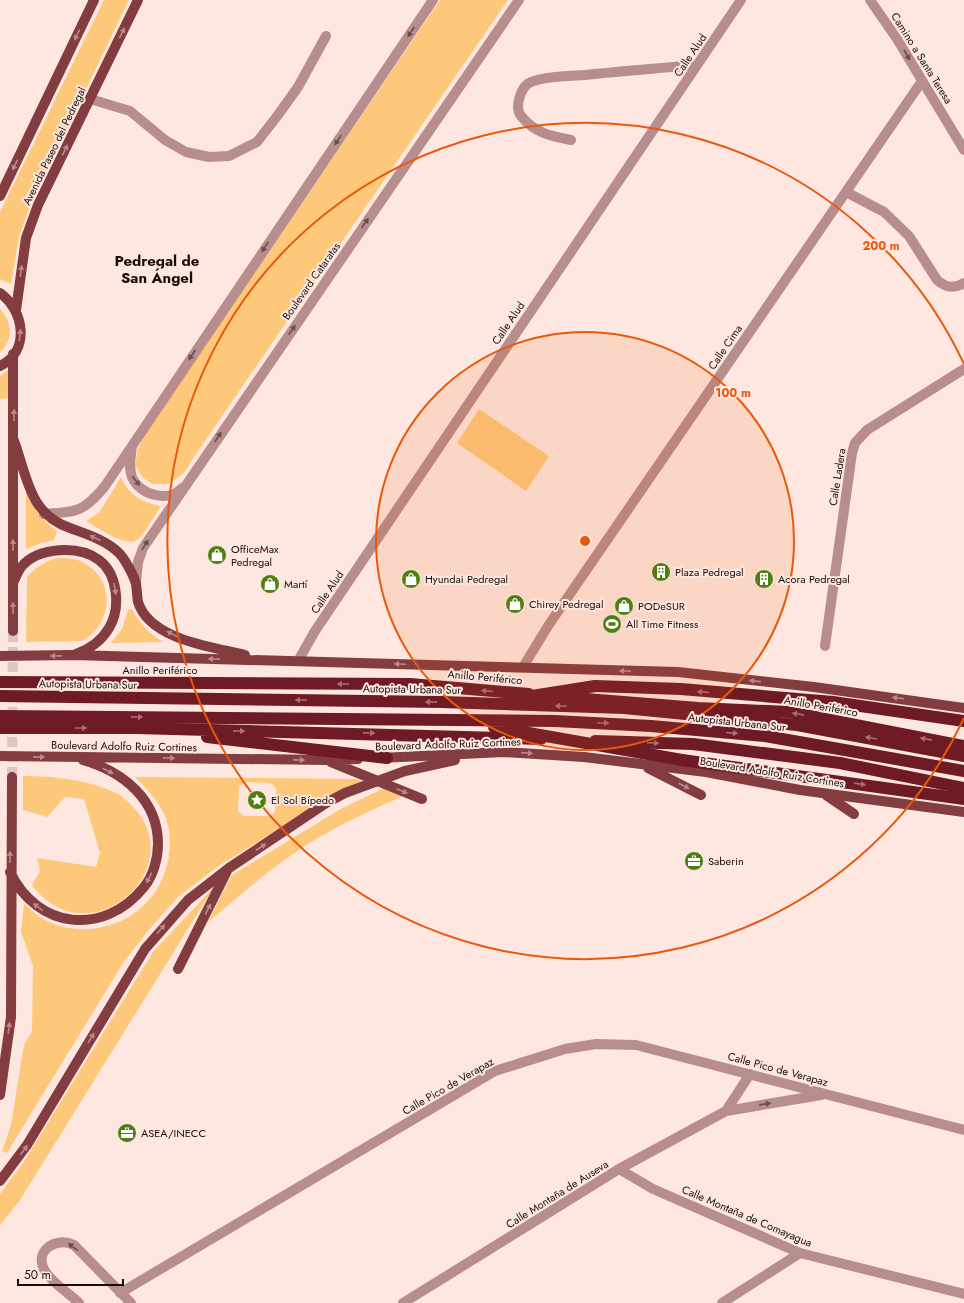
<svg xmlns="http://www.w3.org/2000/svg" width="964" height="1303" font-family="Jost,sans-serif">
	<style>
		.green { fill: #fec87b; fill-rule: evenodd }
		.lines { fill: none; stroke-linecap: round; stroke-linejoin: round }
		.major-tunnel { stroke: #dcc6c0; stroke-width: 10; stroke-dasharray: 10 5; stroke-linecap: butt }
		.minor { stroke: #b88d8d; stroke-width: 10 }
		.major { stroke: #833c40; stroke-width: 10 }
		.highway { stroke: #6e1b26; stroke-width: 12 }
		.highway-bridge { stroke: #6e1b26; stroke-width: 12 }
		.oneway { fill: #684d4c }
		.oneway2 { fill: #ba8988 }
		.oneway3 { fill: #a86d70 }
		.ring { fill: none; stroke: #e8590c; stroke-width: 2 }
		.labels { text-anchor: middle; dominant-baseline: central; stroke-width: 4; stroke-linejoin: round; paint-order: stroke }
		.street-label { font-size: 11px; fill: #190d0a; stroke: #fee7e0 }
		.poi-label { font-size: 11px; fill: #190d0a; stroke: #fee7e0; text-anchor: start }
		.district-label { font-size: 15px; font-weight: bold; fill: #190d0a; stroke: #fee7e0 }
		.centre { fill: #e8590c; stroke: #fee7e0; stroke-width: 2 }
		.ring-label { font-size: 12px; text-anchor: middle; font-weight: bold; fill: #e8590c; stroke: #fee7e0; stroke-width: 4; stroke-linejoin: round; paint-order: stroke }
	</style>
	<rect width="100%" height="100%" fill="#fee7e0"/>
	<path class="green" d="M104 0H129L31 203 19 237 11 284 0 279V212Z
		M440 0H508L198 451 184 473 168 484H152L142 477 135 465 138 449 147 431Z
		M0 309C12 321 14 340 0 352Z
		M8 370V398L0 399V376Z
		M479 409 549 456 526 491 457 443Z
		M121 477C129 496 142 502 161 506 155 514 145 534 137 540 126 548 97 527 86 521L99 513Z
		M26 492C34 509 42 520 57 531L54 540 41 543 26 549Z
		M57 558C66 558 76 558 84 563 117 581 112 625 82 641L26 642 27 577C36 567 44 562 57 558Z
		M132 609C140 624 149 634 164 642L111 643 122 629 128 610Z
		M23 776C54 776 90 780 118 794 124 797 130 804 134 808 191 869 88 960 32 885L40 871 37 858 96 867 100 853 84 799 65 797 47 817 23 810Z
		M135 777 357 779 362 782 321 802 217 867 178 897 153 925 125 960 7 1153 2 1151 11 1125 24 1045 32 1031 33 966 21 932 24 904C32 910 39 918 49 922 95 942 149 919 165 872 171 855 172 833 165 816 158 800 147 789 135 777ZM245 782 270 783 276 788 275 812 270 816H244L238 811 239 787Z
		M386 787 403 796C374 809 345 822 318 838 278 861 243 893 208 922L232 875 339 810Z
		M214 887 20 1200 0 1225V1194L25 1160 153 952Z"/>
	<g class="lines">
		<path class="major-tunnel" d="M12 777 13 631"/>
		<path class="minor" d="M870 0 897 39 964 150
			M90 99 130 111 165 140 186 152 209 157 229 156 257 142 278 115 298 87 326 36
			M571 140C550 136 535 133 521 116 514 107 521 86 531 82 545 76 570 76 585 75 623 71 660 68 697 65
			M846 192 884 212 909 236 937 280C946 288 954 289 964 283
			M132 446C131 457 128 466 132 477 139 495 169 503 182 488
			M44 514C77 512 84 512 105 486L433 0
			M136 582 138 562 143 548 519 0
			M825 646 852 453 855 443 867 430 964 369
			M298 661 315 631 741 0
			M523 667 548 626 922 81
			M726 1111 750 1074
			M619 1169 653 1189 800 1253 964 1294
			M120 1293 495 1071 565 1049 596 1044 636 1045 964 1130
			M79 1303C69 1293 52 1283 45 1271 33 1251 56 1236 74 1245L131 1303
			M403 1303 619 1169 726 1111 821 1095
			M722 1303 800 1253"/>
		<path class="major" d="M0 196 94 0
			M0 293C24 310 31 351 0 366
			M16 310 26 238 38 205 138 0
			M13 438C27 474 28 514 70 528 86 534 106 540 119 553 125 559 134 576 136 584 137 590 137 596 138 602 150 640 213 647 245 655
			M13 583C16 577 18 571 22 566 39 547 79 545 99 560 118 574 121 608 109 628 102 640 90 649 76 654
			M13 631V354
			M0 656 73 655 678 672 814 687 964 708
			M0 756 327 760 358 759
			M380 758 503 752 584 757 706 772 800 790 964 812
			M331 762 422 799
			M648 768 701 795
			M826 795 854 814
			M10 872C37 929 104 937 144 887 153 876 158 859 158 844 158 800 124 772 83 760
			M178 969 227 871
			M0 1095 11 1017 12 777
			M0 1181 27 1145 145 949 188 900 229 868 326 803 345 793 405 771 455 760"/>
		<path class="highway" d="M0 682 410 684 529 694
			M595 686 681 689 833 702 964 721
			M549 696 698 708 789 712 964 746
			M0 728H135L541 739
			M207 737 387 758
			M595 741 693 744 840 763 964 788
			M682 760 964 799"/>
		<path class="highway-bridge" d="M0 696 441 702 624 708 797 725 964 756
			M513 699 595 686
			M0 716 555 721 651 726 765 736 964 771
			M494 727 682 760"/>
	</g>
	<defs><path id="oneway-solid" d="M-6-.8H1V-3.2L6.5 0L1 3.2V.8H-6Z"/></defs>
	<g class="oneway">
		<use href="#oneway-solid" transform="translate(411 32) rotate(124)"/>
		<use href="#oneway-solid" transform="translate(907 55) rotate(60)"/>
		<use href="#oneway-solid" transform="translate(338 140) rotate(124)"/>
		<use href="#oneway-solid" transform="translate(365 223) rotate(-55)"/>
		<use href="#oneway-solid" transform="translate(265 247) rotate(124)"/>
		<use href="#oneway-solid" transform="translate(292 330) rotate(-55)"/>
		<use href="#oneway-solid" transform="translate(192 355) rotate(124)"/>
		<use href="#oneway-solid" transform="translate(218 437) rotate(-56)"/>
		<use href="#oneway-solid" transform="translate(136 481) rotate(52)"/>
		<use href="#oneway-solid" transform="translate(145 545) rotate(-59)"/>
		<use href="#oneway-solid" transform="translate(765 1104) rotate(-9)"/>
		<use href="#oneway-solid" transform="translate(73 1247) rotate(-143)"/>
	</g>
	<g class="oneway2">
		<use href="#oneway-solid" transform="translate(122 33) rotate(-64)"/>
		<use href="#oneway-solid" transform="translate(77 35) rotate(116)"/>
		<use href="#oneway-solid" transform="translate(65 150) rotate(-64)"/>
		<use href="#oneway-solid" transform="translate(15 165) rotate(116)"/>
		<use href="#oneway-solid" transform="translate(21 271) rotate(-82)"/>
		<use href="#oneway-solid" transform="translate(20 335) rotate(-84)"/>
		<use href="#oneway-solid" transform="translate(14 415) rotate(-90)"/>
		<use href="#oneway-solid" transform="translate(95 538) rotate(-155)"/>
		<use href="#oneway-solid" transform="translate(13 545) rotate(-90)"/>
		<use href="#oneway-solid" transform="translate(115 589) rotate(80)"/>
		<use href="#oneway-solid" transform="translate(13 608) rotate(-91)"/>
		<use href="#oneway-solid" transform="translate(172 634) rotate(-152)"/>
		<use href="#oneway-solid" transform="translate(56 656) rotate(179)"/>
		<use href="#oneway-solid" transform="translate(214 659) rotate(-179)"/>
		<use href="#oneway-solid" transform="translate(400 664) rotate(-178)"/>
		<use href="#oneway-solid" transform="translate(625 671) rotate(-179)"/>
		<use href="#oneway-solid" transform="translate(755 681) rotate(-173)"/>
		<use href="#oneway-solid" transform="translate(898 698) rotate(-173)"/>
		<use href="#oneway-solid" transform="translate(527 753) rotate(4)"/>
		<use href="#oneway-solid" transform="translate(39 757) rotate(1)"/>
		<use href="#oneway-solid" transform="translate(169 758) rotate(1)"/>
		<use href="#oneway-solid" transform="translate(299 760) rotate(1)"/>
		<use href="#oneway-solid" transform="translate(108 771) rotate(28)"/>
		<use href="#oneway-solid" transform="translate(684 786) rotate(27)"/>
		<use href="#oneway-solid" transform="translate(402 791) rotate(22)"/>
		<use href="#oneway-solid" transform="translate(261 847) rotate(-33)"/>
		<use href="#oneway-solid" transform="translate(10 857) rotate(-89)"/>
		<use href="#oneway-solid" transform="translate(149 878) rotate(117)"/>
		<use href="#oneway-solid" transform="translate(38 907) rotate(-143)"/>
		<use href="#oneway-solid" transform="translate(208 909) rotate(-63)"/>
		<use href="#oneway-solid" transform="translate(161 929) rotate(-49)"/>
		<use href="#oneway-solid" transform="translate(9 1028) rotate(-82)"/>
		<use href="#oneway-solid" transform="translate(91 1038) rotate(-59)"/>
		<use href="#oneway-solid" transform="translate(24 1150) rotate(-53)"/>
	</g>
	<g class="oneway3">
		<use href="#oneway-solid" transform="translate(343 684) rotate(-180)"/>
		<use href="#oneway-solid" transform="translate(487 691) rotate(-175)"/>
		<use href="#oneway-solid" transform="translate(703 692) rotate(-175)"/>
		<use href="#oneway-solid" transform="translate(301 700) rotate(-179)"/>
		<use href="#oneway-solid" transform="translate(431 702) rotate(-179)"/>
		<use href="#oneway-solid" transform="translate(561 706) rotate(-178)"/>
		<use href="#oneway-solid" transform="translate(798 714) rotate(-169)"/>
		<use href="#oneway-solid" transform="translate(137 717) rotate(1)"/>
		<use href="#oneway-solid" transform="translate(603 723) rotate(3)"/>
		<use href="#oneway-solid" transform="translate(81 728)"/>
		<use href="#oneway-solid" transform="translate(239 731) rotate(1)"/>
		<use href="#oneway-solid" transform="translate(369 733) rotate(1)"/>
		<use href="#oneway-solid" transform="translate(732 733) rotate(5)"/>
		<use href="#oneway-solid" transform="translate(871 738) rotate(-170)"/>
		<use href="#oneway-solid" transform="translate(926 739) rotate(-169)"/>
		<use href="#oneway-solid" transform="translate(653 743) rotate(2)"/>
		<use href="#oneway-solid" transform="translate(860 784) rotate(8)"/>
	</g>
	<circle cx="585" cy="541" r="209" fill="#e8590c" fill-opacity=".12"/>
	<g class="ring">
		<circle cx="585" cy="541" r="209"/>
		<path d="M964 718A418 418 0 1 1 964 364"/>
	</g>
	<defs>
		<symbol id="shop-disc" viewBox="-11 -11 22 22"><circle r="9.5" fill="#4d7f11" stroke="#fee7e0"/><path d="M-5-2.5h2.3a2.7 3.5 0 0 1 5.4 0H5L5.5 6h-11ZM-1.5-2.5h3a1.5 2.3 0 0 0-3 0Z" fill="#fff"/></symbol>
		<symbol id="building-disc" viewBox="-11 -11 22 22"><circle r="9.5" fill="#4d7f11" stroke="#fee7e0"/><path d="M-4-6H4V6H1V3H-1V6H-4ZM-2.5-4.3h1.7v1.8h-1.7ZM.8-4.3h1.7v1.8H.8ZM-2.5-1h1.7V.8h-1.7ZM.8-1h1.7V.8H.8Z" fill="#fff"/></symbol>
		<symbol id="stadium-disc" viewBox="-11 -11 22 22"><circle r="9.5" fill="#4d7f11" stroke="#fee7e0"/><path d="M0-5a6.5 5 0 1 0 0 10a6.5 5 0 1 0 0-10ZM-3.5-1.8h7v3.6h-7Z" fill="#fff"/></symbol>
		<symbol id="sight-disc" viewBox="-11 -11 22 22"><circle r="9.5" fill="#4d7f11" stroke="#fee7e0"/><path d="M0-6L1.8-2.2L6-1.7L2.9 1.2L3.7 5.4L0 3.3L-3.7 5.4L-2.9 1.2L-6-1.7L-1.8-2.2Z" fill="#fff"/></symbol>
		<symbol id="office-disc" viewBox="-11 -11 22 22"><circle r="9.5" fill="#4d7f11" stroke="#fee7e0"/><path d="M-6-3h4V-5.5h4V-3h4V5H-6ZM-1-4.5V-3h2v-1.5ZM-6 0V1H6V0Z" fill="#fff"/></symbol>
	</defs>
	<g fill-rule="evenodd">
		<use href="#shop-disc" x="206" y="544" width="22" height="22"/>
		<use href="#building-disc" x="650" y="561" width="22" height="22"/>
		<use href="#shop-disc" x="400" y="568" width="22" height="22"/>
		<use href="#building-disc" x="753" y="568" width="22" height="22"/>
		<use href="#shop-disc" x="259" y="573" width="22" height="22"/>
		<use href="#shop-disc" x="504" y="593" width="22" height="22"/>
		<use href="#shop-disc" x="613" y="595" width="22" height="22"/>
		<use href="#stadium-disc" x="601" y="613" width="22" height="22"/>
		<use href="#sight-disc" x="246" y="789" width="22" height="22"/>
		<use href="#office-disc" x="683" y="850" width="22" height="22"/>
		<use href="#office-disc" x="116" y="1122" width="22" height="22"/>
	</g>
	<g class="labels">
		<g class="street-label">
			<text transform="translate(690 55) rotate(-56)">Calle Alud</text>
			<text transform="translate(922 58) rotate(58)">Camino a Santa Teresa</text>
			<text transform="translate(54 146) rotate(-64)">Avenida Paseo del Pedregal</text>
			<text transform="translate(311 281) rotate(-55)">Boulevard Cataratas</text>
			<text transform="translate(508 323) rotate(-56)">Calle Alud</text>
			<text transform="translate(725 347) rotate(-56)">Calle Cima</text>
			<text transform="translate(837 477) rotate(-81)">Calle Ladera</text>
			<text transform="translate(327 592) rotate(-56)">Calle Alud</text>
			<text x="160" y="670">Anillo Periférico</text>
			<text transform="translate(485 677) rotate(5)">Anillo Periférico</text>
			<text transform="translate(88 684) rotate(1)">Autopista Urbana Sur</text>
			<text transform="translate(412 689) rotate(1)">Autopista Urbana Sur</text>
			<text transform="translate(821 706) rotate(10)">Anillo Periférico</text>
			<text transform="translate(737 722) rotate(6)">Autopista Urbana Sur</text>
			<text transform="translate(448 744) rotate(-2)">Boulevard Adolfo Ruiz Cortines</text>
			<text transform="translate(124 746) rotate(1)">Boulevard Adolfo Ruiz Cortines</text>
			<text transform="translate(772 772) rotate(9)">Boulevard Adolfo Ruiz Cortines</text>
			<text transform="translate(778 1069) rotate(15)">Calle Pico de Verapaz</text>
			<text transform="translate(448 1086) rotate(-30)">Calle Pico de Verapaz</text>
			<text transform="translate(557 1194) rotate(-32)">Calle Montaña de Auseva</text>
			<text transform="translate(747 1216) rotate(23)">Calle Montaña de Comayagua</text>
		</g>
		<g class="poi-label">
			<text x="231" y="549">OfficeMax<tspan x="231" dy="13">Pedregal</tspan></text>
			<text x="675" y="572">Plaza Pedregal</text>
			<text x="425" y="579">Hyundai Pedregal</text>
			<text x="778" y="579">Acora Pedregal</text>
			<text x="284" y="584">Martí</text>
			<text x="529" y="604">Chirey Pedregal</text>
			<text x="638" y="606">PODeSUR</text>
			<text x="626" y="624">All Time Fitness</text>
			<text x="271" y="800">El Sol Bípedo</text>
			<text x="708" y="861">Saberin</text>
			<text x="141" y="1133">ASEA/INECC</text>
		</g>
		<g class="district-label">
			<text x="157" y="261">Pedregal de<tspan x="157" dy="17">San Ángel</tspan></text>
		</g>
	</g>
	<circle cx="585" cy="541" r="6" class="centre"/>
	<g class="ring-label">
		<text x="881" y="250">200 m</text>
		<text x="733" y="397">100 m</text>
	</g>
	<path d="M18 1279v6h105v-6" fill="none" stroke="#190d0a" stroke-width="2"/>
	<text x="24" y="1279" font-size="12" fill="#190d0a" stroke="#fee7e0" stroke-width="3" paint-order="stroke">50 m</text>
</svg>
